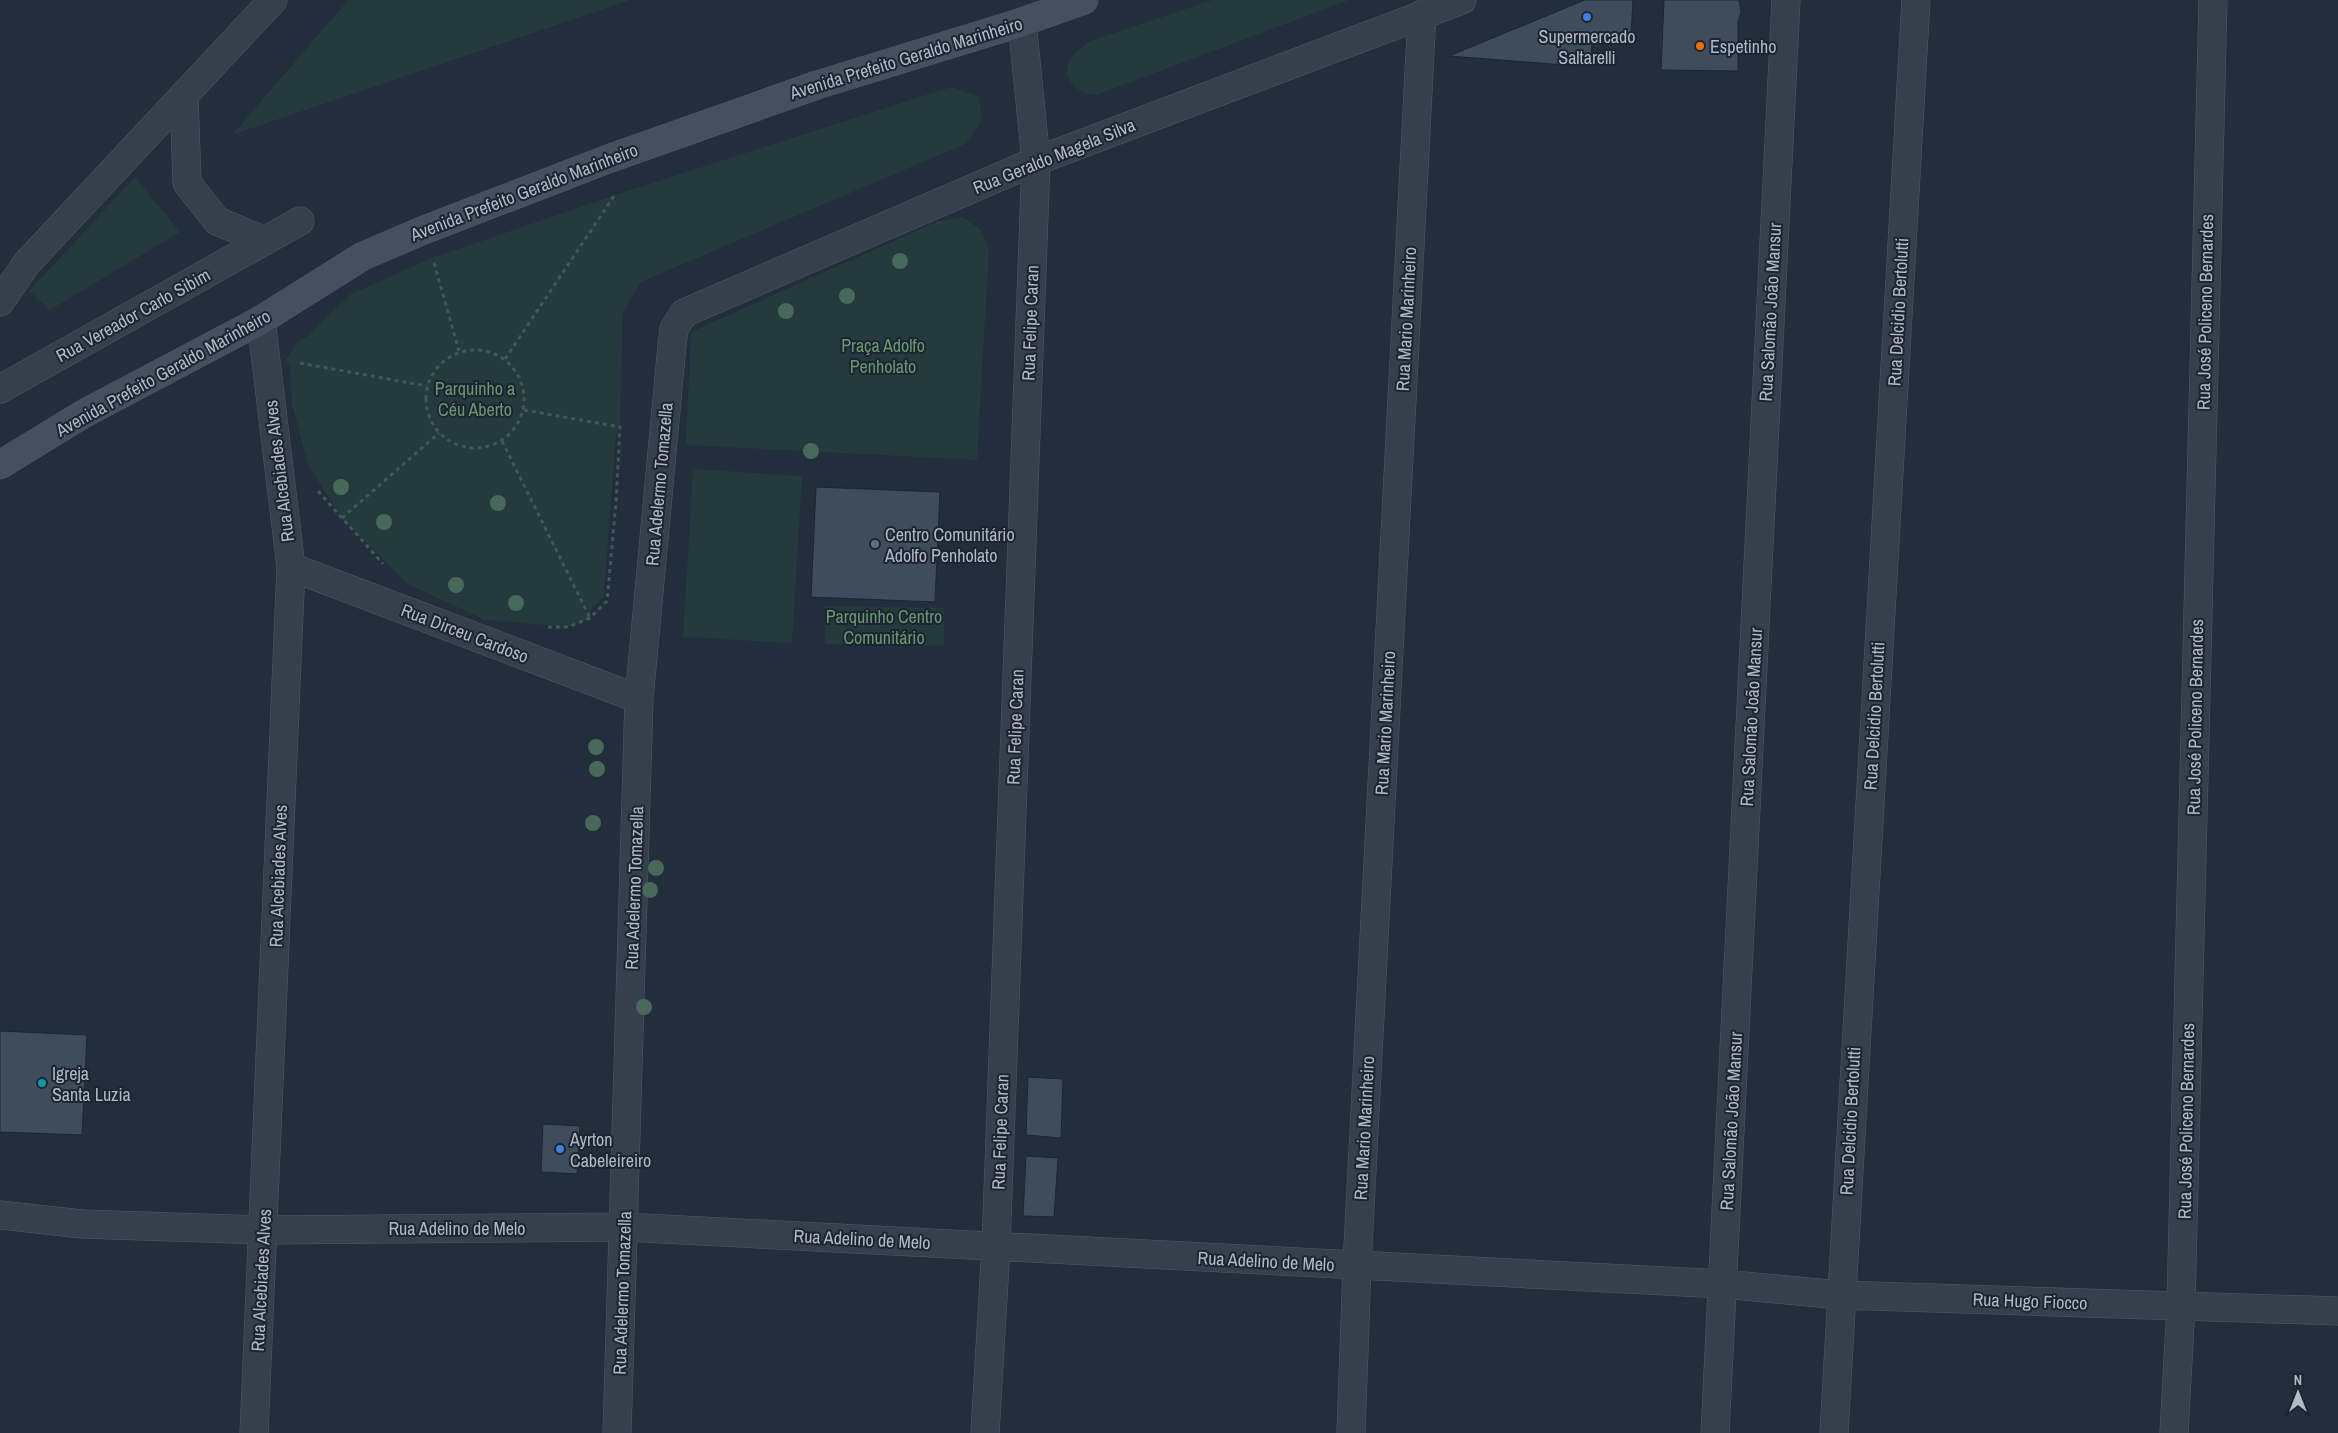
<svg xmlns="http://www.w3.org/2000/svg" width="2338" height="1433" font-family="'Archivo Narrow',sans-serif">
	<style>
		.green { fill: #243a3c }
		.building { fill: #3e4c5b; stroke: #1d2632 }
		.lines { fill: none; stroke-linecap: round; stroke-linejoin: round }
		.minor-casing { stroke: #515a66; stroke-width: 29 }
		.secondary-casing { stroke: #515a66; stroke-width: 29 }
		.path { stroke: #42575a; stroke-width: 3; stroke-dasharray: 4 4; stroke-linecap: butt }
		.minor { stroke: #363f4c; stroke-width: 28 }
		.secondary { stroke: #444f5f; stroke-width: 28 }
		.tree { fill: #486959 }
		.shop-dot { fill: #3f7fe0; stroke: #1b2430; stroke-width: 2 }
		.food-dot { fill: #e8710a; stroke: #1b2430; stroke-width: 2 }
		.service-dot { fill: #5c6f8a; stroke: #1b2430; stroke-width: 2 }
		.culture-dot { fill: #0f9aa8; stroke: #1b2430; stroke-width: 2 }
		.labels { text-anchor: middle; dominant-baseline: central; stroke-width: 4; stroke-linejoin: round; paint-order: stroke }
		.poi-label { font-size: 18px; fill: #b1bac7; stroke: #1b2430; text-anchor: start }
		.street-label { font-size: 18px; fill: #b1bac7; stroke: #1b2430 }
		.park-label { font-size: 18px; fill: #689972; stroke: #1b2430 }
	</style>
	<rect width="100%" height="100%" fill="#222e3b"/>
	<path class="green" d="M348 0H630L232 135Z
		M1212 0H1349L1096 95C1081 94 1063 83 1068 64 1071 54 1083 47 1090 41Z
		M951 87 978 96C985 122 981 124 965 144L641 282 623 313 620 427 616 435 604 597 591 608 590 618 568 627 485 620 408 584 342 518 308 465 292 404 290 368 286 360 298 341 305 338 351 294 432 258 615 195Z
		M135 177 180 232 50 310 29 291Z
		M963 217 982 231 989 250 977 460 686 445 691 332 938 221Z
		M693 469 802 476 792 643 683 637Z
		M825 606 944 608V646L825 644Z"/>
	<path class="building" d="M1585 0H1633L1631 37 1592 35 1591 67 1449 56Z
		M1664 0H1739L1741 12 1738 22V71L1661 70Z
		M816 487 940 492 935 602 811 597Z
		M0 1031 87 1035 82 1135 0 1132Z
		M1028 1077 1063 1079 1061 1138 1026 1135Z
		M543 1124 580 1126 577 1174 541 1172Z
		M1026 1156 1058 1158 1054 1217 1023 1216Z"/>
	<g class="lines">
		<defs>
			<path id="minor" d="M184 95 187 183 217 221 265 241
				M0 302 27 263 273 0
				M0 389 300 221
				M291 567 639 699
				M0 1215 82 1224 263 1230 625 1227 1723 1284 1840 1295 2338 1311
				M254 1433 291 567 261 320
				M617 1433 639 699 672 345 674 329 684 313 1036 161 1462 0
				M985 1433 996 1246 1036 161 1022 22
				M1351 1433 1357 1266 1422 14
				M1715 1433 1786 0
				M1834 1433 1916 0
				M2174 1433 2181 1305 2213 0"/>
			<path id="secondary" d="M0 465 85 413 261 320 363 256 424 230 608 159 817 85 1022 22 1084 0"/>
		</defs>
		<use href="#minor" class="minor-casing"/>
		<use href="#secondary" class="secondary-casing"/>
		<path class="path" d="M434 263 459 351
			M426 399a49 49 0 1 1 98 0a49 49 0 1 1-98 0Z
			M505 359 616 193
			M300 363 427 386
			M524 410 620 427 616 502 607 601 590 618 568 627H548
			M502 441 590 618
			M318 491 383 564
			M342 518 439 433"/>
		<use href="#minor" class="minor"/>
		<use href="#secondary" class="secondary"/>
	</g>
	<g class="tree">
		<circle cx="900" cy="261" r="8"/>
		<circle cx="847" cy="296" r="8"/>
		<circle cx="786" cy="311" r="8"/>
		<circle cx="811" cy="451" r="8"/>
		<circle cx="341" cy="487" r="8"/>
		<circle cx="498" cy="503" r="8"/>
		<circle cx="384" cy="522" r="8"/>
		<circle cx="456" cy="585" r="8"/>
		<circle cx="516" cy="603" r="8"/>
		<circle cx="596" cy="747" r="8"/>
		<circle cx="597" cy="769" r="8"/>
		<circle cx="593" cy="823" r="8"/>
		<circle cx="656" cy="868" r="8"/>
		<circle cx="650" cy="890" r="8"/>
		<circle cx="644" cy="1007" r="8"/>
	</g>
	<g class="shop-dot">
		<circle cx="1587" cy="17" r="5"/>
		<circle cx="560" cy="1149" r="5"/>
	</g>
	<circle class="food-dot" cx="1700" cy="46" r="5"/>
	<circle class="service-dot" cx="875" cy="544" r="5"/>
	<circle class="culture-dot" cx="42" cy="1083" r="5"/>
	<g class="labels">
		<g class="poi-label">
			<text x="1587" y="36" text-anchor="middle">Supermercado<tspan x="1587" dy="21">Saltarelli</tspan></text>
			<text x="1710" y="46">Espetinho</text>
			<text x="885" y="534">Centro Comunitário<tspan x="885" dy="21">Adolfo Penholato</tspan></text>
			<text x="52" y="1073">Igreja<tspan x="52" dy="21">Santa Luzia</tspan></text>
			<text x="570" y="1139">Ayrton<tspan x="570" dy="21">Cabeleireiro</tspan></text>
		</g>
		<g class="street-label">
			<text transform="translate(906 58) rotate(-17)">Avenida Prefeito Geraldo Marinheiro</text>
			<text transform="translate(1054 156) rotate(-22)">Rua Geraldo Magela Silva</text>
			<text transform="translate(524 192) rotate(-21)">Avenida Prefeito Geraldo Marinheiro</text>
			<text transform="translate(1770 312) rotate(-87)">Rua Salomão João Mansur</text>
			<text transform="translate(1898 312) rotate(-87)">Rua Delcidio Bertolutti</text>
			<text transform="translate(2205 312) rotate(-89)">Rua José Policeno Bernardes</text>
			<text transform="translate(133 315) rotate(-29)">Rua Vereador Carlo Sibim</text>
			<text transform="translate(1406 319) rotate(-87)">Rua Mario Marinheiro</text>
			<text transform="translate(1030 323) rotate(-88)">Rua Felipe Caran</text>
			<text transform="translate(163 373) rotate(-29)">Avenida Prefeito Geraldo Marinheiro</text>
			<text transform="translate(279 471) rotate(-97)">Rua Alcebiades Alves</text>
			<text transform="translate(659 484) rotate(-85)">Rua Adelermo Tomazella</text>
			<text transform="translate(465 633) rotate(21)">Rua Dirceu Cardoso</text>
			<text transform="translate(1874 716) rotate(-87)">Rua Delcidio Bertolutti</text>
			<text transform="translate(1751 717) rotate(-87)">Rua Salomão João Mansur</text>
			<text transform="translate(2195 717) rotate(-89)">Rua José Policeno Bernardes</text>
			<text transform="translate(1385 723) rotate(-87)">Rua Mario Marinheiro</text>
			<text transform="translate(1015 727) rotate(-88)">Rua Felipe Caran</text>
			<text transform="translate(278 876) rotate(-88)">Rua Alcebiades Alves</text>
			<text transform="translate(634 888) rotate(-88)">Rua Adelermo Tomazella</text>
			<text transform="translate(1731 1121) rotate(-87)">Rua Salomão João Mansur</text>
			<text transform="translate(1850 1121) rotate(-87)">Rua Delcidio Bertolutti</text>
			<text transform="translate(2186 1121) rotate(-89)">Rua José Policeno Bernardes</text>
			<text transform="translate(1364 1128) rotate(-87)">Rua Mario Marinheiro</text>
			<text transform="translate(1000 1132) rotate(-88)">Rua Felipe Caran</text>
			<text x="457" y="1228">Rua Adelino de Melo</text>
			<text transform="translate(862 1239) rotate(3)">Rua Adelino de Melo</text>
			<text transform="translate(1266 1261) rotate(3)">Rua Adelino de Melo</text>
			<text transform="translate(261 1280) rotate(-87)">Rua Alcebiades Alves</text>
			<text transform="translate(622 1293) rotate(-88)">Rua Adelermo Tomazella</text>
			<text transform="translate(2030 1301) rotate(2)">Rua Hugo Fiocco</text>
		</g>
		<g class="park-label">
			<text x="883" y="345">Praça Adolfo<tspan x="883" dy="21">Penholato</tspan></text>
			<text x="475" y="388">Parquinho a<tspan x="475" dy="21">Céu Aberto</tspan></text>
			<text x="884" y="616">Parquinho Centro<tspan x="884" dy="21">Comunitário</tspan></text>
		</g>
	</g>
	<g transform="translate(2298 1393)" stroke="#1b2430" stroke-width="4" paint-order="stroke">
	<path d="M0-4L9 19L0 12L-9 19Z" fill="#b1bac7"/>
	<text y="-8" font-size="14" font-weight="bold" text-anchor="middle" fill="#b1bac7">N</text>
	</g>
</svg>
